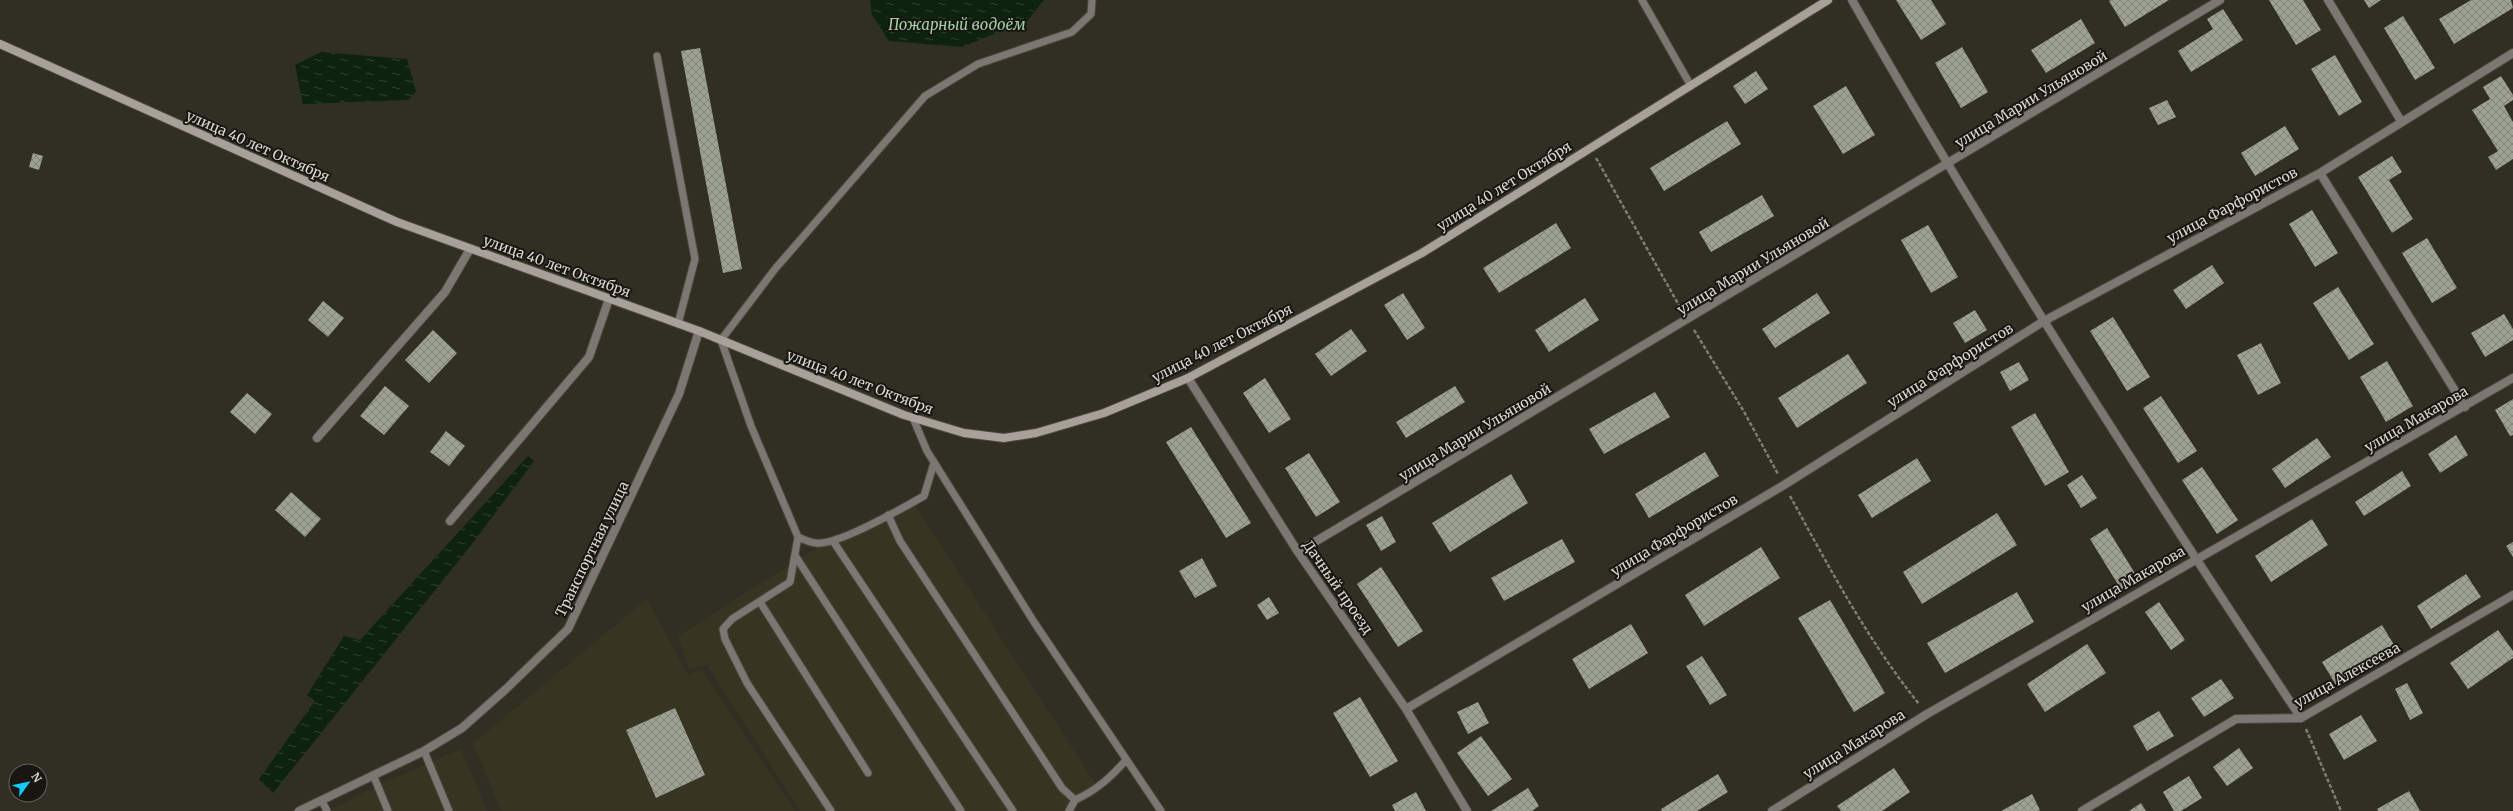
<svg xmlns="http://www.w3.org/2000/svg" width="2513" height="811" font-family="Merriweather,serif">
	<style>
		.built { fill: #383422 }
		.water { fill: url(#water-ripples) }
		.building { fill: url(#building-cross-hatch) }
		.lines { fill: none; stroke-linecap: round; stroke-linejoin: round }
		.lane-casing { stroke: #4c493f; stroke-width: 9 }
		.street-casing { stroke: #4c493f; stroke-width: 10 }
		.secondary-casing { stroke: #4c493f; stroke-width: 10 }
		.path { stroke: #7f7c73; stroke-width: 2.5; stroke-dasharray: 4 2; stroke-linecap: butt }
		.lane { stroke: #7c7773; stroke-width: 7 }
		.street { stroke: #7c7773; stroke-width: 8 }
		.secondary { stroke: #a8a199; stroke-width: 8 }
		.labels { text-anchor: middle; dominant-baseline: central; stroke-width: 4; stroke-linejoin: round; paint-order: stroke }
		.street-label { font-size: 14px; fill: #dad8d1; stroke: #171611 }
		.water-label { font-size: 15px; font-style: italic; fill: #a1cfa5; stroke: #171611 }
	</style>
	<defs>
		<pattern id="water-ripples" width="26" height="14" patternUnits="userSpaceOnUse"><rect width="26" height="14" fill="#0d2310"/><path d="M2 4q2-2 4 0t4 0M15 11q2-2 4 0t4 0" fill="none" stroke="#304232"/></pattern>
		<pattern id="building-cross-hatch" width="8" height="8" patternUnits="userSpaceOnUse"><rect width="8" height="8" fill="#9ca193"/><path d="M0 0l8 8M0 8l8-8" fill="none" stroke="#81847a"/></pattern>
	</defs>
	<rect width="100%" height="100%" fill="#312e23"/>
	<path class="built" d="M914 504 1097 786 1068 811H800L707 665 689 670 678 636 813 550Z
		M647 599 688 675 702 670 795 811H501L473 743Z
		M461 749 487 811H329L381 784Z"/>
	<path class="water" d="M870 0H1044L1028 20 962 47 889 41 872 15Z
		M321 52 407 59 416 92 408 100 303 104 295 65Z
		M528 456 534 461 472 544 273 793 259 779 315 701 307 695 344 636 360 640Z"/>
	<path class="building" d="M1896 0H1931L1946 24 1921 40Z
		M2111 0H2169L2125 27 2109 1Z
		M2269 0H2303L2321 30 2296 45Z
		M2364 0H2381L2369 8Z
		M2471 0H2511L2513 8 2454 44 2439 19Z
		M2223 9 2243 40 2191 72 2178 51 2213 29 2207 19Z
		M2403 16 2435 68 2415 80 2384 28Z
		M2081 19 2095 43 2046 73 2031 50Z
		M1962 47 1988 92 1961 108 1935 63Z
		M700 48 742 269 723 273 681 51Z
		M2335 55 2362 102 2339 116 2311 69Z
		M1756 71 1768 89 1745 104 1733 86Z
		M2501 76 2513 95V100L2504 106 2513 122V159L2496 170 2488 157 2498 151 2472 110 2490 99 2483 87Z
		M1846 86 1875 135 1843 154 1813 106Z
		M2167 100 2176 117 2158 125 2149 108Z
		M1727 121 1741 144 1664 191 1650 168Z
		M2285 126 2299 149 2255 176 2241 153Z
		M33 153 43 156 39 170 29 167Z
		M2392 156 2402 172 2389 180 2413 219 2392 233 2358 177Z
		M1762 195 1774 216 1711 252 1699 232Z
		M2312 210 2338 253 2315 267 2289 224Z
		M1556 223 1571 248 1499 293 1483 268Z
		M1928 225 1958 277 1931 293 1901 240Z
		M2427 238 2457 288 2432 303 2402 253Z
		M2212 265 2224 283 2186 309 2173 290Z
		M2338 287 2374 344 2349 360 2313 303Z
		M1403 293 1425 328 1407 340 1384 305Z
		M1817 293 1830 313 1775 348 1762 329Z
		M1585 298 1599 320 1549 352 1535 330Z
		M323 301 344 318 328 337 308 320Z
		M1975 310 1987 330 1965 343 1953 323Z
		M2504 314 2513 329V340L2485 357 2471 333Z
		M2113 317 2150 377 2127 391 2090 331Z
		M1351 329 1367 351 1331 376 1315 354Z
		M433 330 457 353 429 383 405 360Z
		M2261 343 2281 383 2258 395 2237 355Z
		M1848 354 1867 383 1797 428 1778 398Z
		M2387 361 2413 406 2386 422 2360 377Z
		M2019 362 2029 380 2010 391 2000 372Z
		M1265 378 1291 419 1269 433 1243 393Z
		M385 386 409 406 384 435 360 416Z
		M1455 386 1465 402 1406 438 1396 422Z
		M1655 392 1670 417 1604 454 1589 429Z
		M247 393 272 414 255 434 230 412Z
		M2161 396 2197 451 2178 463 2143 408Z
		M2513 399V435L2510 436 2495 410Z
		M2035 413 2069 472 2045 486 2011 427Z
		M1191 427 1251 523 1226 538 1166 442Z
		M446 431 465 446 449 466 430 452Z
		M2456 435 2468 455 2440 473 2428 454Z
		M2317 438 2331 457 2285 488 2272 469Z
		M1705 452 1719 476 1649 518 1635 494Z
		M1309 453 1340 502 1316 517 1285 468Z
		M1917 458 1931 481 1872 518 1858 495Z
		M2202 467 2238 520 2217 534 2182 480Z
		M2402 471 2411 486 2364 516 2355 502Z
		M1511 474 1528 503 1450 552 1432 523Z
		M2082 475 2097 498 2081 508 2067 485Z
		M291 492 321 519 305 537 275 510Z
		M1997 513 2017 545 1922 604 1903 572Z
		M1382 516 1396 542 1381 551 1366 525Z
		M2312 519 2328 545 2271 582 2255 556Z
		M2107 528 2139 580 2122 591 2090 539Z
		M1562 539 1575 562 1504 601 1491 578Z
		M2513 542V557L2506 546Z
		M1761 547 1780 578 1704 626 1685 595Z
		M1202 558 1217 586 1195 598 1179 571Z
		M1381 567 1423 631 1398 647 1357 584Z
		M2466 574 2481 597 2431 629 2417 606Z
		M2017 592 2034 622 1945 673 1927 643Z
		M1269 597 1279 613 1267 620 1257 605Z
		M1830 600 1885 693 1854 712 1798 618Z
		M2159 602 2185 640 2171 650 2145 612Z
		M1631 624 1648 653 1589 689 1572 659Z
		M2382 625 2396 648 2336 685 2322 662Z
		M2498 630 2513 651V658L2468 689 2450 663Z
		M2087 644 2106 673 2045 712 2027 684Z
		M1702 656 1727 695 1710 705 1686 666Z
		M2221 679 2234 698 2204 717 2191 698Z
		M2407 683 2423 713 2410 720 2395 689Z
		M1360 697 1398 761 1370 777 1333 713Z
		M1478 702 1489 723 1468 734 1457 712Z
		M675 708 705 775 656 798 626 730Z
		M2159 711 2174 736 2147 751 2133 726Z
		M2361 715 2377 741 2344 760 2329 734Z
		M1481 736 1512 779 1488 796 1457 753Z
		M2239 748 2253 768 2227 786 2213 767Z
		M1894 768 1910 792 1882 811H1841L1837 806Z
		M1718 774 1728 792 1697 811H1662L1661 809Z
		M2189 776 2202 798 2181 811H2174L2163 792Z
		M1528 788 1539 806 1532 811H1491Z
		M2409 791 2420 811H2378L2377 809Z
		M1416 792 1426 811H1395L1392 805Z
		M2032 794 2040 810 2038 811H2001Z
		M2141 803 2146 811H2129Z"/>
	<g class="lines">
		<defs>
			<path id="lane" d="M1642 0 1691 86
				M657 56 695 259 678 324
				M913 418 927 451 1034 622 1161 811
				M888 515 900 541 1062 788 1075 800C1097 790 1111 777 1126 760
				M798 537C803 539 810 543 816 543 837 546 903 508 924 496L934 463
				M833 541 1013 811
				M796 557 961 811
				M760 602 868 773
				M424 751 449 811
				M374 777 388 811
				M322 801 327 811
				M831 811 747 683 725 639 723 629 732 619 790 582 798 537 751 426 721 340 775 269 925 96 978 64 1072 32 1091 14 1092 0
				M1069 811 1075 800"/>
			<path id="street" d="M1852 0C1992 246 2145 483 2301 718
				M2328 0 2401 121
				M2320 173 2465 407
				M1188 378 1298 552 1406 709 1467 811
				M317 438 445 292 470 249
				M450 521 589 357 609 299
				M1298 552 2220 0
				M1406 709 1784 485 2044 321 2320 173 2513 53
				M299 811 424 751 462 728 506 689 568 629 679 394 699 331
				M1772 811 1927 714 2513 378
				M2082 811 2236 719 2301 718 2513 595"/>
			<path id="secondary" d="M0 44 397 222 699 331 904 415 964 433 1004 438 1036 433 1104 413 1188 378 1422 253 1828 0"/>
		</defs>
		<use href="#lane" class="lane-casing"/>
		<use href="#street" class="street-casing"/>
		<use href="#secondary" class="secondary-casing"/>
		<path class="path" d="M1596 158 1681 309
			M1694 330 1743 410 1778 474
			M1790 496C1829 567 1868 641 1919 704
			M2306 729 2341 811"/>
		<use href="#lane" class="lane"/>
		<use href="#street" class="street"/>
		<use href="#secondary" class="secondary"/>
	</g>
	<g class="labels">
		<g class="street-label">
			<text transform="translate(2031 99) rotate(-31)">улица Марии Ульяновой</text>
			<text transform="translate(258 146) rotate(24)">улица 40 лет Октября</text>
			<text transform="translate(1504 186) rotate(-32)">улица 40 лет Октября</text>
			<text transform="translate(2232 205) rotate(-28)">улица Фарфористов</text>
			<text transform="translate(557 266) rotate(20)">улица 40 лет Октября</text>
			<text transform="translate(1753 266) rotate(-31)">улица Марии Ульяновой</text>
			<text transform="translate(1222 343) rotate(-27)">улица 40 лет Октября</text>
			<text transform="translate(1950 365) rotate(-32)">улица Фарфористов</text>
			<text transform="translate(860 382) rotate(21)">улица 40 лет Октября</text>
			<text transform="translate(2416 419) rotate(-30)">улица Макарова</text>
			<text transform="translate(1475 432) rotate(-31)">улица Марии Ульяновой</text>
			<text transform="translate(1674 535) rotate(-31)">улица Фарфористов</text>
			<text transform="translate(592 549) rotate(-64)">Транспортная улица</text>
			<text transform="translate(2133 579) rotate(-30)">улица Макарова</text>
			<text transform="translate(1338 587) rotate(55)">Дачный проезд</text>
			<text transform="translate(2347 675) rotate(-29)">улица Алексеева</text>
			<text transform="translate(1854 744) rotate(-32)">улица Макарова</text>
		</g>
		<g class="water-label">
			<text x="957" y="24">Пожарный водоём</text>
		</g>
	</g>
	<g transform="translate(28 783) rotate(57)"><circle r="19" fill="#171611" stroke="#65645e"/>
	<path d="M0-3L7 15L0 10L-7 15Z" fill="#14cafb"/>
	<text y="-6" font-size="11" font-weight="bold" text-anchor="middle" fill="#dad8d1">N</text>
	</g>
</svg>
